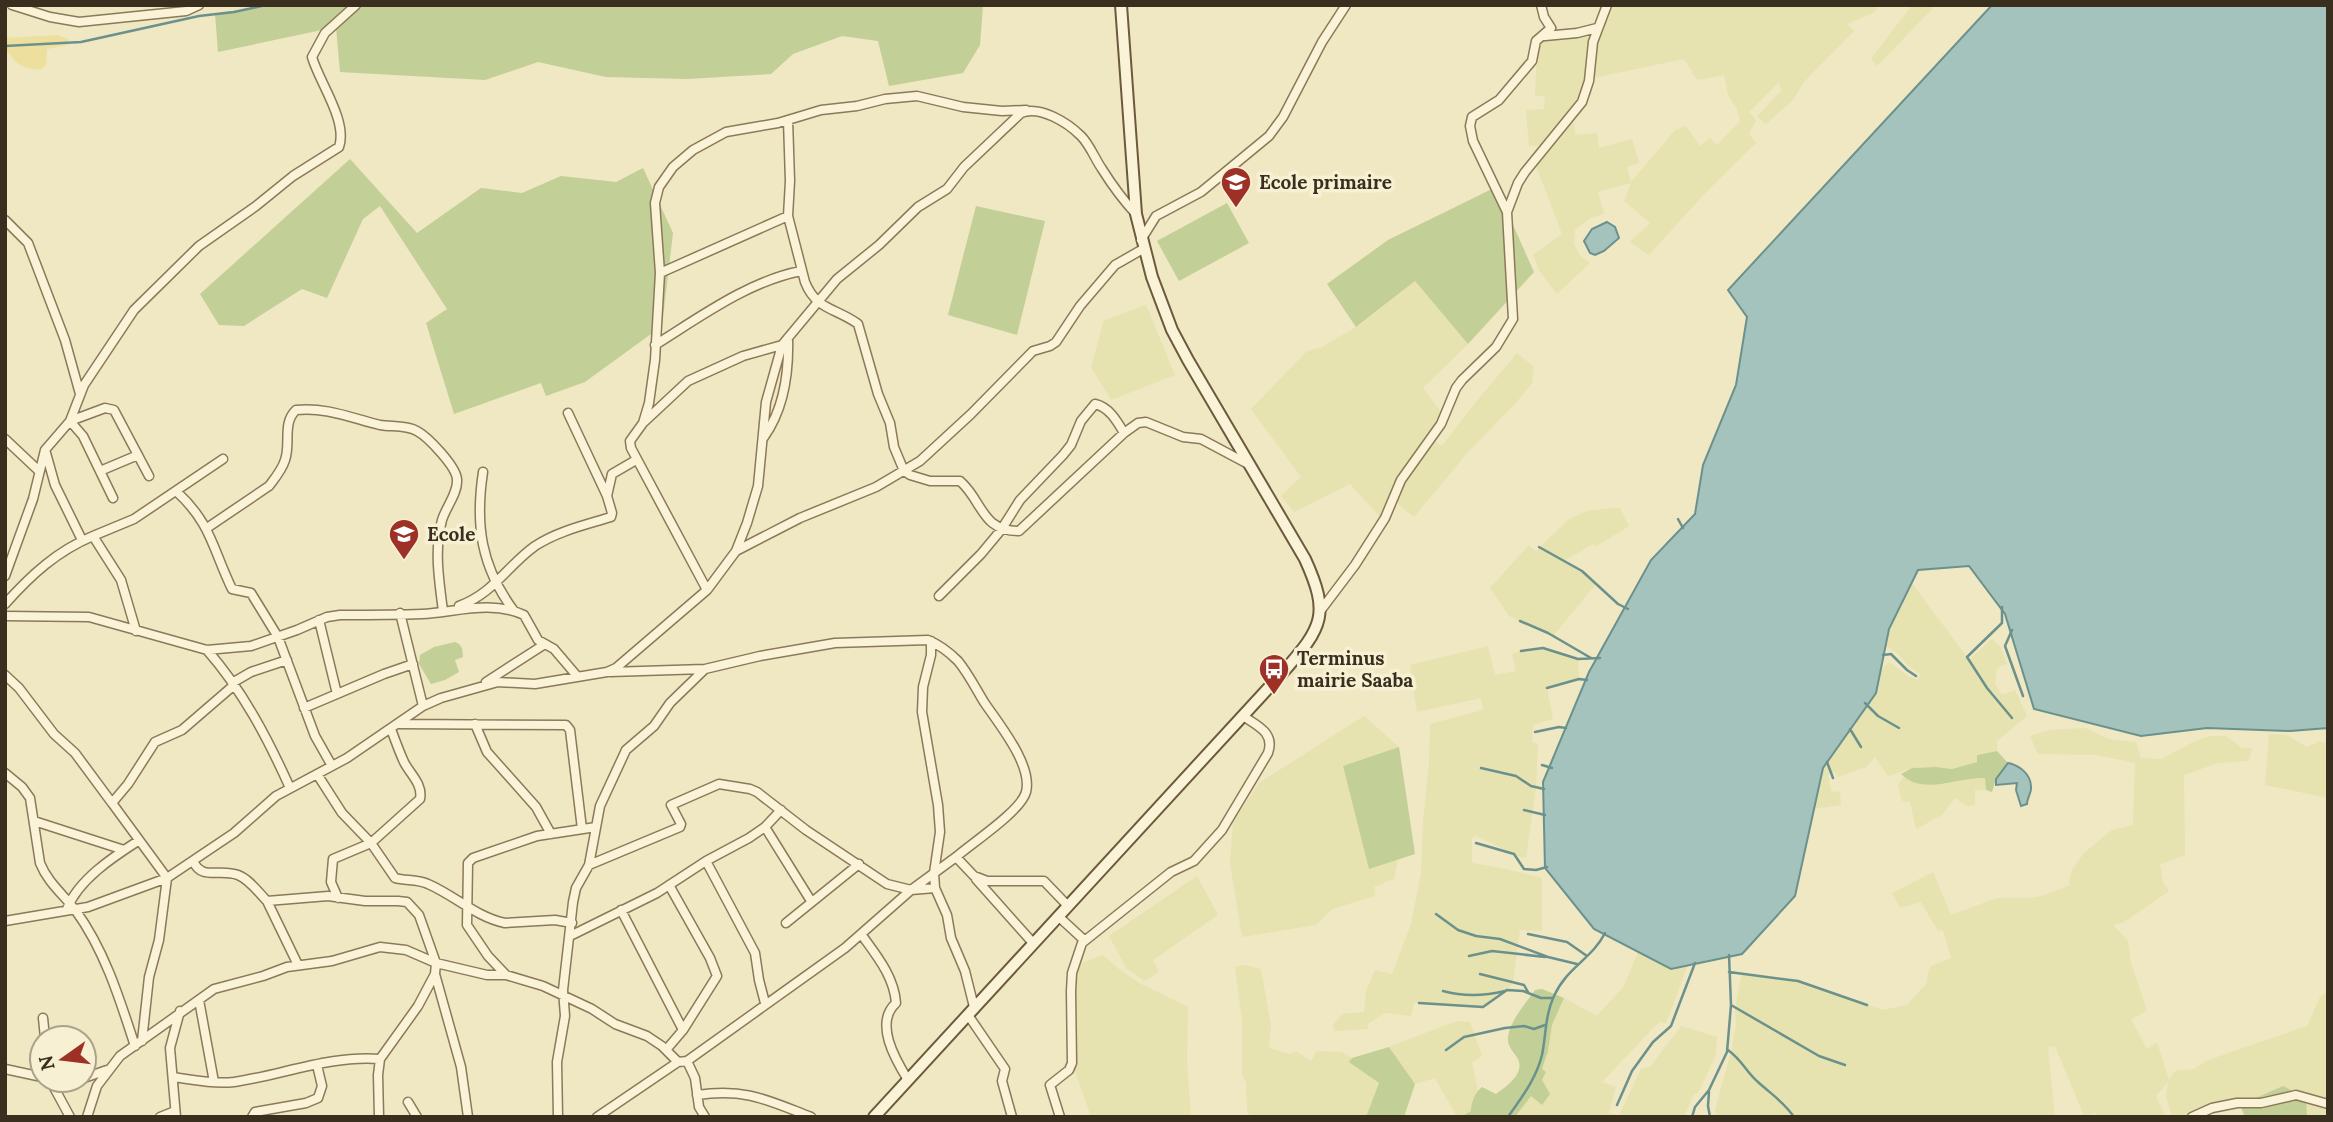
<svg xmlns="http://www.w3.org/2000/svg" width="2333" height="1122" viewBox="0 0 2333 1122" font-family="Lora,serif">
<rect width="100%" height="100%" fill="#f0e7c3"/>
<path fill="#e6e3b0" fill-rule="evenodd" d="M1609,5H1879L1875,12L1847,24L1854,31L1803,83L1794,99L1766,124L1757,116L1782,90L1778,83L1749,112L1756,120L1749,134L1756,143L1708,190L1649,255L1630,242L1650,223L1624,201L1631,183L1598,192L1604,214L1590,218L1575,230L1574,244L1580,256L1590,263L1557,294L1540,272L1533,255L1562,234L1535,163L1549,144L1529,146L1526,110L1544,109L1545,96H1535L1538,32L1586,36L1590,37L1593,42ZM1684,59L1697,80L1724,75L1728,95L1737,109L1740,121L1717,145L1710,138L1700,146L1686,126L1675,130L1631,182L1627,167L1639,163L1632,139L1599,148L1597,133L1575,135L1574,121L1587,106L1593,78Z
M1912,5H1936L1877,66L1871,59Z
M1415,281L1468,344L1423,388L1445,417L1432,439L1442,446L1471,408L1517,353L1534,367L1532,383L1515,404L1469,451L1414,517L1396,502L1380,517L1350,484L1294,512L1281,496L1301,477L1251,409L1307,351L1322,347L1361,324Z
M1146,305L1175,375L1111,400L1091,367L1104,320Z
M1612,508H1620L1629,526L1595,547L1593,544L1564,561L1582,571L1596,584L1553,636L1509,616L1490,588L1529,545L1536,551L1569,519L1587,511Z
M1911,582L1969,660L1992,639L2000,646L2007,664L1997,668L1995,684L2002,695L2015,690L2027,716L1997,741V751L1977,754V762L1952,769L1936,767L1912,768L1888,776L1875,757L1866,767L1838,777L1834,772L1828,775L1831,791L1840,792L1841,805L1814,809L1823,768L1876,693L1881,670L1889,662L1908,676L1918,680L1920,674L1908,666L1897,653L1886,646L1889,629Z
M1488,646L1495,675L1516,671L1512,654L1521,651L1543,648L1578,659L1579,679L1547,688L1553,719L1533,725L1532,742L1538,744L1536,787L1526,858L1520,857L1476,836L1472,838V863L1506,869L1542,878V931L1520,930L1513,982L1507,990L1483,1007L1414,1003L1411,1016L1385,1013L1368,1024V1029L1335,1031L1333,1025L1342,1014L1364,1012L1366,991L1375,970L1392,974L1411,924L1421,874L1423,822L1429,764L1430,724L1483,710L1481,698L1417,712L1410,665Z
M1364,716L1399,747L1343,767L1370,868L1398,859L1394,879L1374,887L1375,896L1332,909L1316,925L1242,937L1230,863L1233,822L1259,783Z
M2085,728L2109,739L2136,742L2141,758L2162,759L2195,741L2210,736H2226L2242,748H2252L2249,761L2218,763L2184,775L2185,855L2160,864L2163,882L2169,891L2124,922L2113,925L2128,941L2131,963L2147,1011L2131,1019L2147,1049L2157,1042L2169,1080L2175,1071L2194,1069L2208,1060L2307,1026L2320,997L2328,991V1117H2307L2305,1112L2240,1105L2214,1109L2197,1117H2172L2166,1097L2168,1082L2156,1096L2166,1117H2097L2095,1113L2084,1116L2055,1046L2048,1047L2055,1117H1717L1715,1110L1731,1052L1736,1025L1735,1008L1742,973L1798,981L1883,1010L1907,1005L1927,983L1928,972L1931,966L1951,958L1943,930L1938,931L1921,902L1900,908L1892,893L1933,872L1951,915L1997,898H2031L2042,896L2070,885L2069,880L2073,868L2084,853L2112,830L2133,825L2135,763L2097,755L2038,754L2030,736L2049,730Z
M2269,734L2287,735L2307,747L2319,741L2328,743V798L2265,785Z
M1903,777L1927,785L1952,783L1971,777L1985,778L1986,790H1975V805L1968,806L1955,798L1942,815L1916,829L1910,802L1902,801L1898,785Z
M1197,876L1218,915L1153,960L1159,972L1145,981L1127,969L1109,936Z
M1638,952L1671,969L1688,965L1666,1023L1659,1022L1602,1082L1616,1087L1609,1113L1619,1115L1641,1069L1650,1067L1681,1026L1717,1037L1716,1055L1698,1093L1694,1094L1684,1117H1515L1542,1080V1069L1548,1051L1552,1025L1564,998L1597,1016L1624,986Z
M1103,955L1120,970L1139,983L1188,1007L1187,1065L1191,1117H1091L1075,1071V988L1079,964Z
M1245,965L1261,969L1271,1026L1269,1048L1289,1054L1296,1051L1311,1061L1317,1051L1342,1052L1352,1058L1350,1062L1379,1083L1366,1117H1251L1247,1111L1246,1083L1242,1074V1021L1235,967Z
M1456,1021L1470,1022L1482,1056L1472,1062L1478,1090L1471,1106V1111L1461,1117H1457L1435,1078L1415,1084L1389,1047Z"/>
<path fill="#c2cf96" d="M266,5H983L980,45L963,73L889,86L878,41L842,36L793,54L771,74L687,79L606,77L538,62L485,80L340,72L336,27L218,52L215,14Z
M350,159L417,233L481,188L522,193L561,176L616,182L643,168L673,233L662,326L585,382L546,396L541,383L454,414L426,323L447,309L380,206L363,219L327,298L302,289L244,326L219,325L200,294Z
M1496,187L1534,272L1468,344L1415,281L1356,327L1327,284L1388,240Z
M1227,203L1249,243L1179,281L1157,241Z
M976,206L1045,221L1017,335L948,315Z
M455,642L459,644L462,648L463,657L455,660L459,672L445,680L431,684L419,664L420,655L434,647Z
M1399,747L1415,854L1369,869L1343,766Z
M1997,751L2008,763L1996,779L1992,792L1986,790L1985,778C1958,777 1923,796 1901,774L1912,768L1936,767L1952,769L1977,762V755Z
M1542,989L1564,998L1552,1025L1548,1051L1542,1069L1546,1072L1542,1080L1550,1094L1542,1105L1531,1096L1515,1117H1461L1471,1111C1471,1103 1475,1092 1482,1087L1496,1094C1506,1087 1525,1074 1518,1059C1514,1052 1508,1048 1508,1039C1508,1023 1526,1003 1535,990Z
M1389,1047L1415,1084L1404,1117H1366L1379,1083L1349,1062L1352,1058Z
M2283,1086L2306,1098L2307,1117H2245L2240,1105Z"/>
<path fill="#ede09f" d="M58,35L68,39V45L47,49L46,65L42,69C29,71 15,65 9,53H5V38Z"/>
<path fill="#a5c3bd" stroke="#6b918c" stroke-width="2" d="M1992,5H2328V728L2290,731L2207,728L2141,736L2034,709L2005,614L1969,566L1918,570L1889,629L1876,693L1823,768L1795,896L1742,954L1671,969L1594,929L1545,868L1543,782L1589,672L1651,560L1695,514L1703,465L1736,385L1747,317L1728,290Z
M1607,222L1615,227L1619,238L1604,251L1595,255L1590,253L1584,241L1592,229Z
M2008,763C2019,765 2031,774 2031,787C2032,792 2027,798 2027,804L2021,806L2016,790L2017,783L1996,785V779Z"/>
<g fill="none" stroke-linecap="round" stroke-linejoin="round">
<path stroke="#6b918c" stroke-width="2.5" d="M5,46L81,42L199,16L234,12L266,5
M1678,519L1683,528
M1539,547L1582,571L1618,604L1628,609
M2002,607V623L1967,657L1987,688L2012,718
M1520,621L1548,633L1591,658
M2012,630L2005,646L2023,696
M1521,651L1543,648L1578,659L1600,658
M1883,655L1891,654L1907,670L1916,676
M1547,688L1579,679L1587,680
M1865,703L1878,716L1899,728
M1850,729L1861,747
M1535,732L1559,727L1566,728
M1827,762L1833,778
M1542,765L1552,768
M1481,768L1516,776L1531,786L1544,789
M1524,810L1545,815
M1476,843L1514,854L1524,869L1536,870L1547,867
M1436,914L1458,930L1476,936L1500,939L1548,957L1577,964
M1528,934L1567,942L1587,956
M1469,956L1492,951L1545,957
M1729,972L1798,981L1867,1005
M1480,974L1524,985L1528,992
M1443,991C1465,997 1484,996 1505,991
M1419,1003L1483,1007L1507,990L1523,991L1541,998H1552
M1731,1005L1819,1056L1845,1065
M1446,1050L1464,1037L1505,1028L1524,1026L1534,1029L1545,1025
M1728,1050C1743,1061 1746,1072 1758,1082C1771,1094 1784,1102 1794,1117
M1709,1092L1708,1106L1710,1117
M1617,1105L1632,1071L1653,1042L1671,1026L1695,963
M1508,1117C1522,1097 1536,1079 1542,1055C1546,1036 1545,1015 1554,996C1567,967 1592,959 1605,933
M1692,1117L1695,1107L1709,1090L1727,1052L1731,1005L1729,955"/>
<g stroke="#8b7959" stroke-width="11">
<path id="street" d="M12,5L50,17L79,22L186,11L199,5
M1545,36L1577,33L1597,28
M788,120L790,181L788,216L805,282C816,310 836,308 858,324L878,394L890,423L894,447L904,471L910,475L930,481H960C983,501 981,531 1019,531L1124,433
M1507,212L1518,183L1525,172L1582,102L1589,81L1593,42L1607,5
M5,220L28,243L65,340L80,394
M1141,240L1156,216L1201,192L1269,136L1283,117L1322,42L1346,5
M660,273L788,216
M655,345C700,317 749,281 801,271
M568,413L607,496
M644,422L688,381L743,356L782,345
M764,437C784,409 789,372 788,338
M5,439L39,471
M46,453L55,485L82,540
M100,471L138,455
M483,472C475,525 481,567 514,611
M177,492C211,523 213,550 232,589L251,593L278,637L315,736L332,766
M113,498L83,436L70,421L105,408L114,410L149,476
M207,528L269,486C275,478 282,470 285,460C291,444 282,423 296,410C327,407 351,418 380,425C392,427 406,425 417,431C428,437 457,467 457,480C458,493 446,507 442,520C434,550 439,580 443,611
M736,551L800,518L876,487L920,461L971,414L1033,351L1050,346L1056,342L1080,306L1115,265L1143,249
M5,576L33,499L45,450L70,421L84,385L134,310L199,246L256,206L293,176L339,147C348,121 319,82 312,57L325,33L356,5
M707,590L631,448L630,441L643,423L649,403L655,360L660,273L655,203L659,187L673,167L693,150L726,132L778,123L821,110L857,106L885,99L917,96L963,107L1002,111L1026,110
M939,596L981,554L1001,530L1020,500L1063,455L1071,445L1081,421L1095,404C1109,407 1117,421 1124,433L1138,423L1146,422L1183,437L1201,439L1248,464
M5,604C31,575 57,551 93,536
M459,606C494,593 507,566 535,546C558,531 585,525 611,517L612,513L607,496L612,474L636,460
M1321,610L1355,565L1385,518L1401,480L1441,424L1456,388L1462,380L1496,347L1513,319L1507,212L1473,141L1470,126L1472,117L1499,100L1532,61L1536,41L1551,28L1544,17L1541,5
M400,613L423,706
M5,616L89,617L207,650L251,646L297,630L327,617L340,615C367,615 395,615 422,614C456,612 492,600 524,615L538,640L554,649L577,676
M319,620L337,694
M136,631L121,580L93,536L134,519L223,459
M931,641V655L923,687L922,712L938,805L940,832L934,873L935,888L947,915L951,938L965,971L974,1007
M207,650C243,691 268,739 290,788
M610,672L705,669
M5,675L19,688L54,734L75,753L112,803
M486,682L545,644
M232,683L251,672L287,660
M304,708L384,674L413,664
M399,724L566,725L570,730L582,829
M475,724L487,752L536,807L551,834
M5,773L22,787L30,798L40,863C48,883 63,894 76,911C105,951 120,1000 135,1046
M317,774L342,813L371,843L395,878C405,881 418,879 428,884C454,895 476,917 505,923L555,920L572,923
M34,821L124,850
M765,827L811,901
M193,861C202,881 219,868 238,875C249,879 259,893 267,901L328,896L365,901H398L407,902L419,915L436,963L435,974L418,1006L380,1059L378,1075L379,1117
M706,861L755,953L759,980L765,1003
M589,865L680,827L681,824L671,805L719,784L750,789L757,792L806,830L887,884L911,890L935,888
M976,879L1033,943
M669,885L710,958L717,976L683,1030
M338,898L331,882L333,859L371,843L420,799C423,784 410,774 404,762C399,751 395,740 391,729
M267,901L298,965
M67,909C78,880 113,857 138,841
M621,910L683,1030L666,1050
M1058,916L1084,940
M5,921L88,907L167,878L234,833L276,796L347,758L423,706L441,698L498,682L535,684L607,672L616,668L707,590L736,551L747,523L758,486L766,402L782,345L837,279L879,245L918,207L947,189L964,167L1021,113C1040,105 1068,123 1081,136C1090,145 1095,159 1102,169C1112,185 1123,200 1136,214
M786,923L859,864
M861,934C876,955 894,976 896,1003C874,1023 895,1059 908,1080
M570,936L657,893L706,861L749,838L765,827L781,810
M435,974L461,1067L468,1117
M506,975L488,956L467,925L468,863L473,858L537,836L596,827
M199,1000L214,1082
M968,1015L1005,1069L1002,1081L1012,1117
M43,1018L45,1038
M142,1041L149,977L159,940L167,878L112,803L128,784L155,742L182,730L233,686
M687,1061L695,1078L699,1107L705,1117
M5,1069L42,1077
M173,1077C193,1080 214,1084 234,1082C282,1075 330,1055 380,1059
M84,1078L107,1070
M50,1080L70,1117
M697,1095C746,1088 767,1100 811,1117
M408,1102L417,1117
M87,1117L97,1086L120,1056L214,989L263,976L287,967L332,961L380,947L406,950L436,963L487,975H506L543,986L592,1009L615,1024L647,1036L662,1046L678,1062
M160,1117L175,1111
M176,1117L170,1048L180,1011
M252,1117L255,1112L306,1103L318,1098L322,1086L317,1065
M558,1117L557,1062L565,1016L563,990L573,902L576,888L589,865L600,806L626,750L654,726L670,703L705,669L760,656L835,643L928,640C940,645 949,652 958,661C968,673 976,689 984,702C998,723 1033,765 1026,792C1021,811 972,843 956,857
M597,1117L678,1062L687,1061L845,948L911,890L956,857L974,876L987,881H1044L1068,906
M1060,1117L1050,1085L1069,1070L1072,1063L1071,991L1072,973L1082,943L1171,872L1194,861L1222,830L1268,753C1275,733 1258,726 1243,716
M2192,1117L2212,1108L2237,1103H2261L2296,1095L2328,1104"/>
</g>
<g stroke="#6d5a3c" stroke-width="14">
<path id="secondary" d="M874,1117L1284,671C1323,627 1330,614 1305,559L1188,360L1172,330L1152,277L1136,214L1121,5"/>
</g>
<use href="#street" stroke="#faf3d7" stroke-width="8"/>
<use href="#secondary" stroke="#faf3d7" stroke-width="10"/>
</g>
<defs>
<g id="school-pin" transform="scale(1.575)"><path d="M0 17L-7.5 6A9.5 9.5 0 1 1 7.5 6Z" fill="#9d3126" stroke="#f7f0d3"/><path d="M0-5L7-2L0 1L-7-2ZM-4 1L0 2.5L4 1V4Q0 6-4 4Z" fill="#fff"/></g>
<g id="bus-pin" transform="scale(1.575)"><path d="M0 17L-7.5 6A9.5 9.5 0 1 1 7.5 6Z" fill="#9d3126" stroke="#f7f0d3"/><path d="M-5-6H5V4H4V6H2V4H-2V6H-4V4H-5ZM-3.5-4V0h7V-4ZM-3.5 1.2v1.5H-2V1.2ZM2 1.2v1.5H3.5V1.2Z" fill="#fff"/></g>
</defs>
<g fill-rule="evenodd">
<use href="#school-pin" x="1236" y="182"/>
<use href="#school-pin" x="404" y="534"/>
<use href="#bus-pin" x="1274" y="669"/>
</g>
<g text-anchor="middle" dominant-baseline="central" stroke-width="7" stroke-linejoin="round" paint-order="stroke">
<g font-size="19" font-weight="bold" fill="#3a2e1e" stroke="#f7f0d3" text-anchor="start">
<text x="1259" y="182">Ecole primaire</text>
<text x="427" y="534">Ecole</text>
<text x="1297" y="658">Terminus<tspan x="1297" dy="22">mairie Saaba</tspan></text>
</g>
</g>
<rect width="2333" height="1122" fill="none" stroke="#3a2e1e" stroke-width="14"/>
<g transform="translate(63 1059) rotate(256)"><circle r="33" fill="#f7f0d3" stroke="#aba28b" stroke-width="2"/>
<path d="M0-5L12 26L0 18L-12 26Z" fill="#9d3126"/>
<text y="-10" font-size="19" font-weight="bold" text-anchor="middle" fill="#3a2e1e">N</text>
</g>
</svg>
